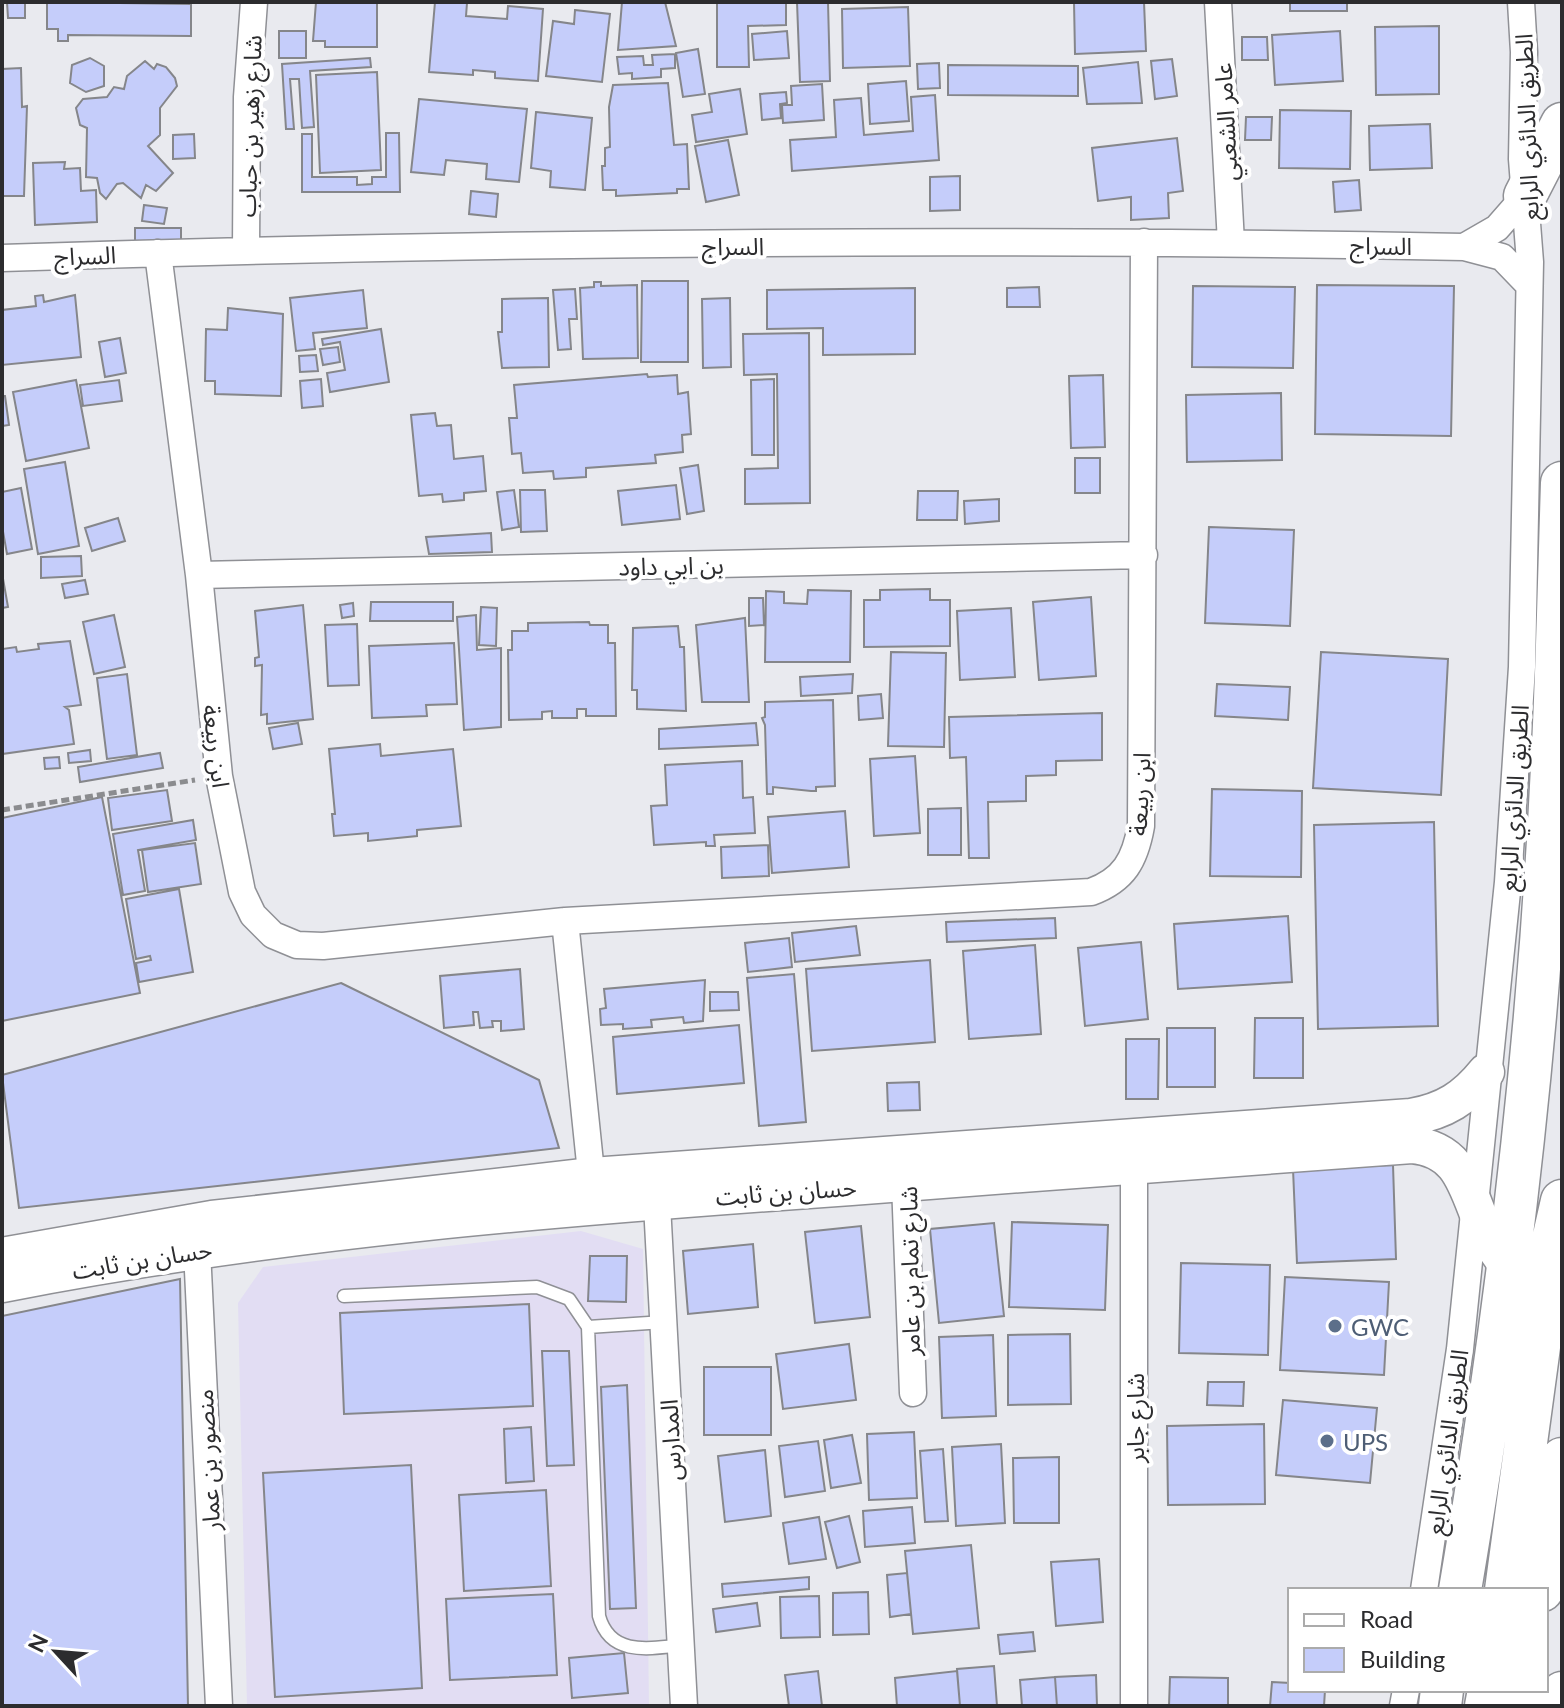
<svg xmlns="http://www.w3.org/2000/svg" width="1564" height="1708" viewBox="0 0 1564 1708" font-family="Lato,'Noto Sans Arabic',sans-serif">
<rect width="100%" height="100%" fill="#e9eaef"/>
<path fill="#e2ddf3" d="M581,1231L643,1249L649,1706H247L238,1303L263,1267Z"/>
<path fill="#c5cdfa" stroke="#85868a" stroke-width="2" d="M7,2H25V18H8Z
M47,2L191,4V36L68,35V41H58V29H47Z
M316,2H377V47H325V41H313Z
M435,2L467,3L466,16L507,19L508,6L543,9L538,81L495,78V72L473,70V75L429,72Z
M622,2H665L676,46L618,50Z
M786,2V25L748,26L749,67H717V3Z
M797,2H828L830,81L800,82Z
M1074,2H1144L1146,51L1075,54Z
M1290,2H1347V11H1290Z
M908,7L910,66L843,68L842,9Z
M575,10L610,14L602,82L546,76L553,21L574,24Z
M1439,26V94L1376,95L1375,27Z
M279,31H306V58H279Z
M787,31L789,58L754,60L752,34Z
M1340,31L1343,81L1275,85L1272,35Z
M1242,37H1267L1268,60H1242Z
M698,49L705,94L683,97L676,53Z
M675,54V68L661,69V77L632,79V73L619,74L617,57L643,56L644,65H653L652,55Z
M90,58L104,66V86L86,92L70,83L72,65Z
M370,58L371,67L310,71L314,127L302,128L299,79H290L294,129H286L282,64Z
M1172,59L1177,96L1155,99L1151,61Z
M145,61L154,69L157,64L166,67L175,78L177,86L160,108V135L148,146L173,173L156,191L146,185L141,198L123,183L117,184L106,199L100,193L97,178L86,177L87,128L80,125L76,108L83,99L107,97L114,87L124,89L127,76Z
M1138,62L1142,103L1087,104L1083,68Z
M939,63L940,88L918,89L917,64Z
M948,65L1078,66V96L948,95Z
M21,68L22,107L27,106L24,196H2V69Z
M377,72L381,170L320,173L316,75Z
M906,81L909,121L870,124L868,84Z
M668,83L674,145L687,144L689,189H677V193L616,196V190H603L602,166H605V148L610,147L609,107L613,85Z
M822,84L824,120L783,123L782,105H792L791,86Z
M740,89L747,134L696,142L692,115L712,112L709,94Z
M786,92L787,103L780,104L781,118L762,120L760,94Z
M935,95L939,160L792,171L790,140L836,137L834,100L861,98L864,135L913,131L911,97Z
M419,99L527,109L519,182L486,179L487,164L446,160L444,175L411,172Z
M1280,110L1351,111L1350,169L1279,168Z
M536,112L592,118L585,190L550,187L551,171L531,168Z
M1246,117H1272L1271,140H1245Z
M1430,124L1432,168L1370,170L1369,126Z
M386,133H399L400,192H302V134H312V177H357V185L372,184V177H386Z
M194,134L195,158L173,159V135Z
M1177,138L1183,191L1168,193L1169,218L1131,220V197L1098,201L1092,148Z
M728,140L739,195L706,202L695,146Z
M65,162L64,169L80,168L81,191L96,190L97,222L35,225L33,163Z
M960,176V210L930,211V177Z
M1359,180L1361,210L1335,212L1333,182Z
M471,191L498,194L496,217L469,214Z
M144,205L167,208L164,224L142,221Z
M135,228H181V246H135Z
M642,281H688V362H641Z
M594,282H601V286L637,285L638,358L583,359L580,288L594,287Z
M1317,285L1454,286L1451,436L1315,434Z
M1193,286L1295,287L1293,368L1192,367Z
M1039,287L1040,307H1007V288Z
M915,288V354L823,355V328L767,329V290Z
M575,289L577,319H569L571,349L558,350L553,290Z
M363,290L367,328L313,333L315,349L296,351L290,298Z
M43,295L44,302L75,295L81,357L2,365V310L36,306L35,296Z
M548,298L549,367L502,368L498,332H502V299Z
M730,298L731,367L703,368L702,299Z
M228,308L283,314L281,396L215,394V381H205L206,329L227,330Z
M381,329L389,382L330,392L327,373L345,370L340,342L323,345L322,339Z
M809,333L810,503L745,504V469L778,468L777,374L744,375L743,334Z
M120,338L126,373L105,377L99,342Z
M338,347L340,362L323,365L320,349Z
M316,355L318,371L300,372L299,356Z
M647,374L648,377L677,375L678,394L688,392L691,434L682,435L683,452L655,455L656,463L586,468V477L554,479L553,471L523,473L521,453L512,454L509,418H517L514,385Z
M1103,375L1105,447L1071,448L1069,376Z
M321,379L323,406L302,408L300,381Z
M774,379V455H752L751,380Z
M76,380L89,448L26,461L13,392Z
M119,380L122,401L83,406L80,385Z
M1281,393L1282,460L1187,462L1186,395Z
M2,396H5L9,425L2,426Z
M435,413L437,426L451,425L454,459L483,456L486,491L464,493V500L443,502L442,494L419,496L411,415Z
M1075,458H1100V493H1075Z
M65,462L79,546L38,554L24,469Z
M698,465L704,511L687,514L680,468Z
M676,485L680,519L622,525L618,491Z
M21,488L32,549L7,554L2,526V492Z
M514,490L519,527L502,530L497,492Z
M520,490H545L547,531L521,532Z
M918,491H958L957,520H917Z
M999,499V521L965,524L964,501Z
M118,518L125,541L92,551L85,528Z
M1209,527L1294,530L1290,626L1205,623Z
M491,533L492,552L429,554L426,537Z
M81,556L82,576L41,578V557Z
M2,573L8,607L2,608Z
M85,580L88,594L65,598L62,584Z
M930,589V600H950V646L864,647V600H880V590Z
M808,590L851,591L850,662H765L766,591L784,592V603L807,604Z
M1091,597L1096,676L1039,680L1033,602Z
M749,598H763L764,625L749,626Z
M371,602H453V621H370Z
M353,603L354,616L342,618L340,605Z
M303,605L313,719L267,724V714L261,715L262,665L255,666V658L259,657L255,611Z
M481,607L497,608L496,646L479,645Z
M1011,608L1015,677L960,680L957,611Z
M114,615L125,667L94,674L83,622Z
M476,615L477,650L501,648V727L464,730L457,617Z
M745,618L749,702H702L696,625Z
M589,622L590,625H608V643H615L616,716H586V709H577V718H552V711L542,712V719L509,720L508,650H512V631H528V623Z
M357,624L359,685L328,686L325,625Z
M678,626L680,647H684L686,711L637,709V690H632L633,628Z
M70,641L81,705L65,707L69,710L74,744L2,754V649L16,647L17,652L39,649L38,644Z
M454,643L457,704L426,705L427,716L372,718L369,646Z
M891,652L946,653L944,747L888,746Z
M1321,652L1448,659L1441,795L1313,788Z
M127,674L137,755L107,759L97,678Z
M853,674L852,693L801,696L800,677Z
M1217,684L1290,687L1288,720L1215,716Z
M881,694L883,718L859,720L858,696Z
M833,700L835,786L816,787V791H811L773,787V794H767L765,725L762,718L765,717V702Z
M1102,713V760L1056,761V775L1026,776V801L988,802L989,858H969L966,757L950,758L949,717Z
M298,723L302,744L273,749L269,728Z
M756,723L758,745L659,749V729Z
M380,744L381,756L453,749L461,826L417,830V836L368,841V833L334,836L332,814H335L329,749Z
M90,750L91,761L69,763L68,753Z
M160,753L163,768L80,782L78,767Z
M915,756L920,833L874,836L870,759Z
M59,757L60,768L45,769L44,758Z
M742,761L743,798L753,797L755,833L714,835L715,846H706V842L654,845L651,806L667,805L665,765Z
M1212,789L1302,791L1301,877L1210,876Z
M167,790L172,821L112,830L108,798Z
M102,797L140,993L2,1021V818Z
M961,808V855H928V809Z
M845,811L849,867L772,873L768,817Z
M193,820L196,840L138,850L145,891L123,895L113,834Z
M1434,822L1438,1026L1318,1029L1314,825Z
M195,843L201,884L148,892L142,850Z
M768,845L769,876L722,878L721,847Z
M179,889L193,972L139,982L136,963L151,960L150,956L136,959L126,899Z
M1288,916L1292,982L1178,989L1174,924Z
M1055,918L1056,938L947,942L946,922Z
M856,926L860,955L795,962L792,933Z
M789,938L792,967L748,972L745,943Z
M1141,942L1148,1019L1085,1026L1078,948Z
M1035,945L1041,1034L969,1039L963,951Z
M930,960L935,1042L812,1051L806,969Z
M520,969L524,1029L501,1031V1021H492L493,1027L480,1028L478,1012H473L474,1025L444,1028L440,976Z
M794,974L806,1122L759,1126L747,978Z
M705,980L703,1021L684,1023L683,1017L651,1020L652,1027L623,1029V1024L601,1025L600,1009L606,1008L604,989Z
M341,983L539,1080L559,1148L19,1208L2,1075Z
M710,992H738L739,1010L710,1011Z
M1255,1018H1303V1078H1254Z
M739,1025L744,1083L617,1094L613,1037Z
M1167,1028H1215V1087H1167Z
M1126,1039H1159L1158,1099H1126Z
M919,1082L920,1110L888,1111L887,1083Z
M1393,1165L1396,1259L1297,1263L1293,1169Z
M1012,1222L1108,1225L1105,1310L1009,1307Z
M994,1223L1004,1316L939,1323L930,1229Z
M861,1226L870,1317L815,1323L805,1232Z
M753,1244L758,1307L688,1314L683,1251Z
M590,1256H627L626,1302L588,1301Z
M1181,1263L1270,1265L1268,1355L1179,1353Z
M1285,1277L1389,1282L1384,1375L1280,1370Z
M180,1279L188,1706H2V1316Z
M529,1304L533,1406L344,1414L340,1313Z
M1070,1334L1071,1404L1008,1405V1335Z
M993,1335L996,1416L942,1418L939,1337Z
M849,1344L856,1400L783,1409L776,1354Z
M542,1351H569L574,1465L547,1466Z
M704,1367H771V1435H704Z
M1208,1382H1244L1243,1406L1207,1405Z
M627,1385L636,1608L610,1609L601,1387Z
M1283,1400L1377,1408L1370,1483L1276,1475Z
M1264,1424L1265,1504L1168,1505L1167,1426Z
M531,1427L534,1481L506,1483L504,1429Z
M914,1432L917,1498L869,1500L867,1434Z
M852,1435L861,1483L831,1488L824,1440Z
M818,1441L825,1491L785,1497L779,1446Z
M1001,1444L1005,1523L956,1526L952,1447Z
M943,1449L948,1521L925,1522L920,1451Z
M765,1450L771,1516L725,1522L718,1456Z
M1059,1457V1523H1014L1013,1458Z
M411,1465L422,1688L275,1697L263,1473Z
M546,1490L551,1586L464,1591L459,1495Z
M912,1507L915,1543L865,1547L863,1511Z
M849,1516L860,1562L837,1568L825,1522Z
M819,1517L826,1559L789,1564L783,1523Z
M971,1545L979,1628L913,1634L905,1551Z
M1099,1559L1103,1622L1056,1626L1051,1562Z
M907,1573L911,1614L890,1617L887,1575Z
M809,1577V1589L723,1597L722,1584Z
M868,1592L869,1634L833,1635V1593Z
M553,1594L557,1675L450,1680L446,1599Z
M819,1596L820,1637L781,1638L780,1597Z
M757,1603L760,1626L716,1632L713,1609Z
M1033,1632L1035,1651L1000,1654L998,1635Z
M624,1653L628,1693L572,1698L569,1658Z
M994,1666L997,1706H960L957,1669Z
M818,1671L822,1706H789L785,1675Z
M957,1671L960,1706H897L895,1678Z
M1096,1675L1097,1706H1057L1055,1677Z
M1055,1677L1057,1706H1022L1020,1680Z
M1170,1677L1228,1678V1706H1169Z
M1272,1682L1290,1683V1690H1325L1324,1706H1270Z"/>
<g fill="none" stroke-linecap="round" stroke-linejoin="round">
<g stroke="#8f9095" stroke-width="15">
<path id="lane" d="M344,1296L537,1287L569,1299L588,1327
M664,1322L588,1327L599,1616C610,1656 648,1649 681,1645"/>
</g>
<g stroke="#8f9095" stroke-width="29">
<path id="street" d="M1218,2L1231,243
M1464,247L1497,228L1525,196
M246,249L247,97L254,2
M158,253L199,575L219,776L242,892L253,915L273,935L297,945L323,946L565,921L1091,892C1124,880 1135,860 1141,826L1144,242
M2,258C489,242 977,238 1464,247L1502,257L1529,285
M199,575L1144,555
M565,921L593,1192
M910,1166L905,1183L913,1393
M656,1186L684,1706
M200,1235L197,1250L219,1706
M1424,1590L1460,1349L1508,882L1522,667L1530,262L1522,159L1524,52L1521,2
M1134,1706V1165L1138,1150
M1403,1706L1406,1690"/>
</g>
<g stroke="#8f9095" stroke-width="39">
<path id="secondary" d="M2,1256L212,1219L592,1176L1411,1117C1445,1111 1465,1098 1486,1072
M2,1284C283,1229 566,1207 851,1187C1038,1173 1225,1158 1412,1145C1459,1149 1466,1185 1481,1222C1487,1238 1497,1251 1507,1265"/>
</g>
<g stroke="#8f9095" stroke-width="45">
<path id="primary" d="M1525,196L1562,124
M1460,1590C1506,1319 1539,1042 1552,767C1557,672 1559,577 1562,483
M1506,1590L1554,1236L1562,1201
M1542,1590L1562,1459
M1440,1706L1442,1690
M1486,1706L1489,1690
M1523,1706L1526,1690
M1559,1706L1562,1693"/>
</g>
<path stroke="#8b8c8f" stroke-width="5" stroke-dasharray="8 4" stroke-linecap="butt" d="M2,810L195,780"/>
<use href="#lane" stroke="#fff" stroke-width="12"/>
<use href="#street" stroke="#fff" stroke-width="26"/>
<use href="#secondary" stroke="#fff" stroke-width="36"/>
<use href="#primary" stroke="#fff" stroke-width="42"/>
</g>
<g fill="#5c6f8a" stroke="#fff" stroke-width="3">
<circle cx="1335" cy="1326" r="8"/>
<circle cx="1327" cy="1441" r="8"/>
</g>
<g text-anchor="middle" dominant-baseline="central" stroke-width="8" stroke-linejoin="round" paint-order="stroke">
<g font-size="24" fill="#2c2c2e" stroke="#fff">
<text transform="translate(1225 122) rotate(-93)">عامر الشعبي</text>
<text transform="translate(249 126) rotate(-88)">شارع زهير بن حباب</text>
<text transform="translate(1526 127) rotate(-92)">الطريق الدائري الرابع</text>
<text x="733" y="245">السراج</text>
<text transform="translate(1381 245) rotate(1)">السراج</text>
<text transform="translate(85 255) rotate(-2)">السراج</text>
<text transform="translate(671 565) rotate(-1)">بن ابي داود</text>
<text transform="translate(217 746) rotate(83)">ابن ربيعة</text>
<text transform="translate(1139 794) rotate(-87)">ابن ربيعة</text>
<text transform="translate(1513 798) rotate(-86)">الطريق الدائري الرابع</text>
<text transform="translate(786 1191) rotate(-4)">حسان بن ثابت</text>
<text transform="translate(142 1259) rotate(-9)">حسان بن ثابت</text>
<text transform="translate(909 1271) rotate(-91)">شارع تمام بن عامر</text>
<text transform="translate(1134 1418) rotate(-90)">شارع جابر</text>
<text transform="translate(670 1440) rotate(-93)">المدارس</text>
<text transform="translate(1446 1442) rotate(-82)">الطريق الدائري الرابع</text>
<text transform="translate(207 1460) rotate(-93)">منصور بن عمار</text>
</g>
<g font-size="24" fill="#4e5e75" stroke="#fff" text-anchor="start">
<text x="1351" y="1326">GWC</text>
<text x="1343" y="1441">UPS</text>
</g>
</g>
<rect width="1564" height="1708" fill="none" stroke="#2c2c2e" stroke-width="8"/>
<rect x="1288" y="1588" width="260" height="104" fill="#ffffff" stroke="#ababab" stroke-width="2"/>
<rect x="1304" y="1614" width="40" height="12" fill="#ffffff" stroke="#ababab" stroke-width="2"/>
<text x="1360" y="1628" font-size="24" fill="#2c2c2e">Road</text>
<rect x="1304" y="1648" width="40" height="24" fill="#c5cdfa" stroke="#ababab" stroke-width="2"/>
<text x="1360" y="1668" font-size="24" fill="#2c2c2e">Building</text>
<g transform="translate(56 1652) rotate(296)" stroke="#ffffff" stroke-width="6" paint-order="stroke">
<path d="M0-6L14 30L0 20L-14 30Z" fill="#2c2c2e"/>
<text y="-12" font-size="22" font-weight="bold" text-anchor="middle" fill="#2c2c2e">N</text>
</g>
</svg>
